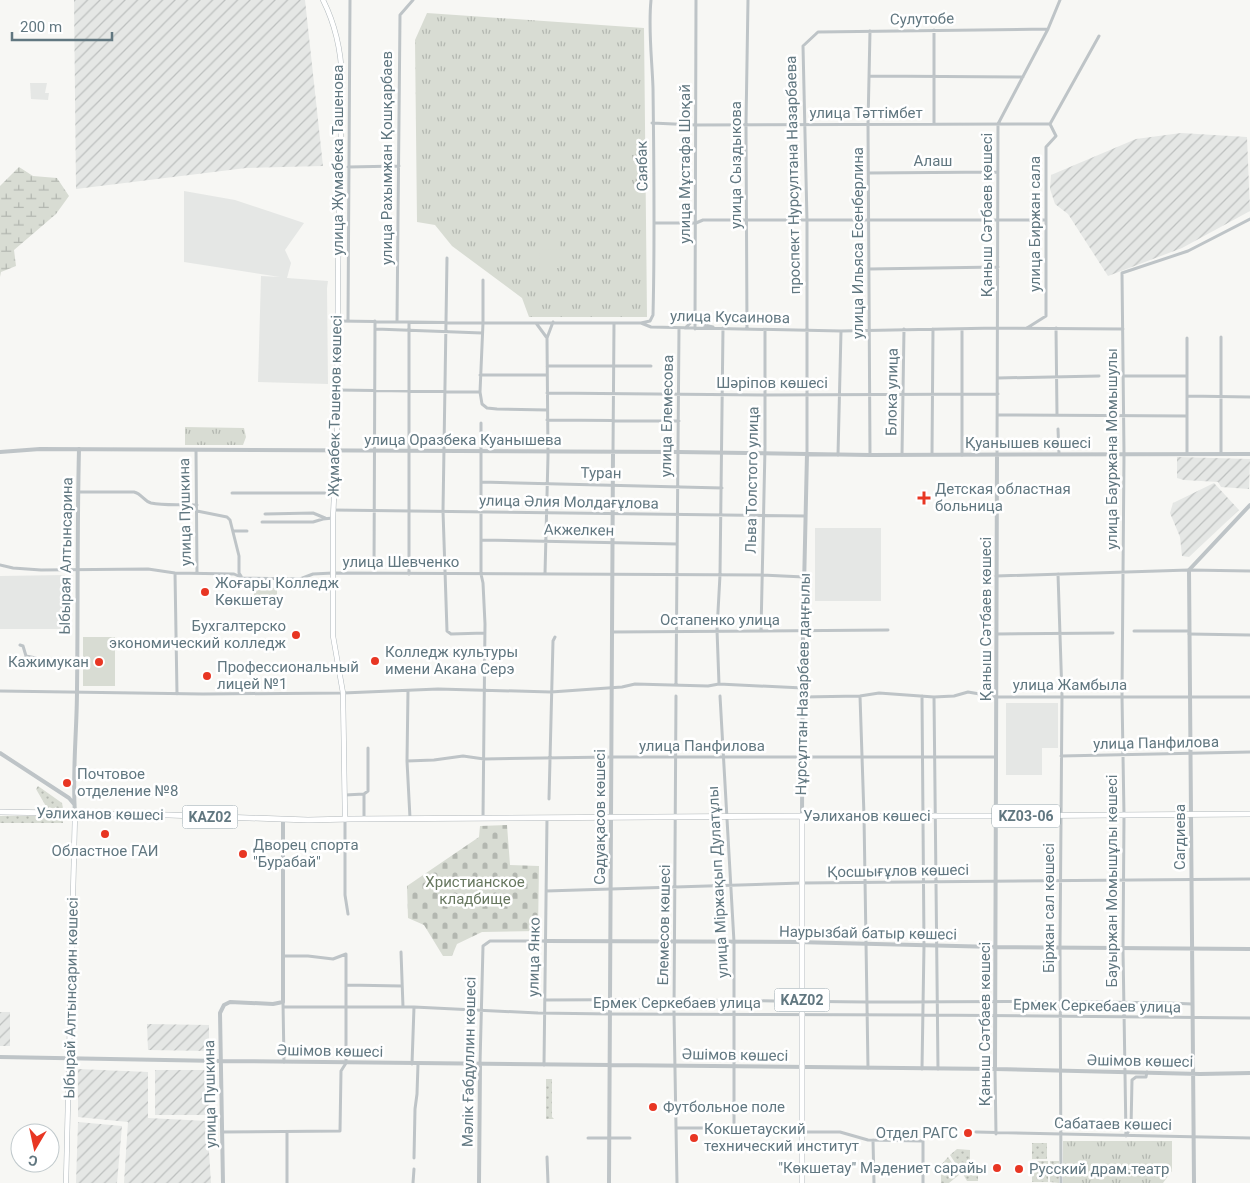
<svg xmlns="http://www.w3.org/2000/svg" width="1250" height="1183" viewBox="0 0 1250 1183" font-family="Roboto,sans-serif">
<defs>
<pattern id="industrial-furrows" width="10" height="10" patternUnits="userSpaceOnUse" patternTransform="scale(1.25)"><rect width="10" height="10" fill="#e5e7e5"/><path d="M-1 1l2-2M0 10L10 0M9 11l2-2" fill="none" stroke="#bdc0bf"/></pattern>
<pattern id="grass-dots" width="8" height="8" patternUnits="userSpaceOnUse" patternTransform="scale(1.25)"><rect width="8" height="8" fill="#d8dcd3"/><path d="M2 2h.1M6 6h.1" fill="none" stroke="#b3b7b0" stroke-width="1.8" stroke-linecap="round"/></pattern>
<pattern id="wetland-marsh" width="20" height="14" patternUnits="userSpaceOnUse" patternTransform="scale(1.25)"><rect width="20" height="14" fill="#d8dcd3"/><path d="M1 5h8M5 5V1M11 12h8M15 12V8" fill="none" stroke="#b3b7b0"/></pattern>
<pattern id="cemetery-stones" width="16" height="16" patternUnits="userSpaceOnUse" patternTransform="scale(1.25)"><rect width="16" height="16" fill="#d8dcd3"/><path d="M2 7V4a2 2 0 0 1 4 0v3zM10 15v-3a2 2 0 0 1 4 0v3z" fill="#b3b7b0"/></pattern>
<pattern id="park-tufts" width="24" height="20" patternUnits="userSpaceOnUse" patternTransform="scale(1.25)"><rect width="24" height="20" fill="#d8dcd3"/><path d="M3 7l-1-3M5 7V3M7 7l1-3M15 17l-1-3M17 17v-4M19 17l1-3" fill="none" stroke="#b3b7b0"/></pattern>
</defs>
<rect width="100%" height="100%" fill="#f7f7f4"/>
<path fill="#e5e7e5" d="M30,83H47L45,93H49L48,100L31,99Z
M184,191L235,200L304,223L285,250L291,263L287,278L328,281L327,288L328,384L258,382L261,276L280,277L184,262Z
M815,528H881V601H815Z
M65,575L66,629H0V576Z
M1006,703H1058V748H1042V775H1006Z"/>
<path fill="url(#industrial-furrows)" d="M74,0H305L323,166L246,168L76,189Z
M1181,133L1247,137L1250,211L1182,248L1108,276L1068,214L1055,204L1050,189L1051,175L1136,139Z
M1177,457L1250,459L1249,489L1221,487L1218,482L1184,480L1177,478Z
M1214,483L1239,510L1189,557L1182,556L1180,537L1170,513L1173,503Z
M0,1012H10V1046H0Z
M147,1024L209,1025V1051L148,1050Z
M78,1069L148,1072V1118L207,1121L211,1183H124L128,1122L78,1117Z
M155,1070H211L209,1115H155Z
M78,1122L122,1126L117,1183H76Z"/>
<path fill="url(#grass-dots)" d="M38,786L62,803L63,808H47L36,789Z
M0,816H58L62,818L63,823H0Z
M546,1079H552V1117L554,1119H546Z
M1032,1143H1047V1159H1032Z
M957,1149L970,1150V1165L962,1173L950,1155Z
M948,1157L960,1174L949,1183H941V1165Z
M1032,1161H1048V1182H1032Z
M1050,1161H1059V1183L1050,1182Z
M978,1165V1181H967L963,1174L973,1166Z"/>
<path fill="url(#wetland-marsh)" d="M19,167L33,176L57,178L69,196L56,214L14,250L16,266L1,272L0,277V186Z"/>
<path fill="url(#cemetery-stones)" d="M507,825L510,865L539,866L538,931L482,932L457,944L452,956H443L424,925L408,918L407,886L479,837L480,826Z"/>
<path fill="url(#park-tufts)" d="M427,13L644,28L647,317H529L522,298L452,246L435,225L417,222L415,40Z
M185,427L244,428L246,437L243,445H185Z
M1063,1141H1172V1171L1163,1183H1063Z"/>
<path fill="#d8dcd3" d="M539,239H560V250L539,249Z
M539,253H560L559,268H540Z
M254,587L277,588V601L254,600Z
M83,637H115V686H83Z"/>
<g fill="none" stroke-linecap="round" stroke-linejoin="round">
<g stroke="#b0b8bc" stroke-width="5.5">
<path id="secondary" d="M323,0C335,24 341,51 342,78L338,272L337,431L333,518V636L343,693L345,819
M66,1183L75,813"/>
</g>
<g stroke="#b1b8bb" stroke-width="6">
<path id="primary" d="M802,816H996L1250,814"/>
</g>
<g stroke="#b1b7ba" stroke-width="6">
<path id="trunk" d="M0,812L169,815L308,820L350,819L802,816V1183"/>
</g>
<path stroke="#bec4c7" stroke-width="3" d="M870,31L868,124L870,455
M869,76L1023,77
M652,123L696,125L1050,124
M934,124V30
M348,167L399,166
M869,173L997,172
M654,223H696L703,220H1046
M447,258L443,511L447,631L451,634L485,633
M869,269L998,267
M483,280V323L480,392L482,404L487,408L497,409L547,410
M338,321L483,323H641L651,327L841,331L997,328L1123,329
M348,321L350,0
M397,322L400,15L413,0
M536,323L547,338
M641,323L650,321L653,315C655,239 654,164 653,88C652,58 648,30 651,0
M685,328L695,319L704,325L713,327
M1027,328L1046,316V147L1056,136L1050,124L1099,36
M1056,328L1057,415
M376,329L482,333
M695,329L696,0
M747,329L746,124L748,0
M1221,337V453
M1187,338V453
M547,366H651
M480,375H547
M1123,376H1187
M998,378L1099,376
M338,390L480,392
M547,393L765,395L998,394
M1187,396L1250,397
M998,415L1187,416
M547,420L679,421
M481,423V574L483,583L485,624L483,818
M1058,429L1059,454
M196,450L197,573
M613,452L614,323
M807,454V221L803,46L818,32L1048,29
M932,454L933,329
M838,455L841,331
M902,455L904,329
M962,455V329
M997,455L998,124L1048,29L1060,0
M481,482L722,488
M78,492H134C142,494 144,501 151,503C165,506 182,504 197,505
M232,493H333
M333,510L805,516
M197,511L227,517L230,520L239,556V573L241,576
M265,514L313,513L325,518
M262,522H313L323,519L333,518
M234,531H247
M481,540L677,544
M0,565L13,568L41,570L148,569L175,573L234,574L243,578L300,579L313,574L333,573L762,575L804,577
M175,573L177,694
M374,573L375,321
M409,574V322
M545,574L548,456L547,338L553,322
M1058,574L1062,696L1060,948L1061,1183
M996,576L1189,570L1250,571
M761,631L765,448V330
M1134,631H1189
M612,632L888,630
M997,634L1113,633
M1189,634L1250,635
M20,645L23,646L26,656L36,658L40,662L63,663
M719,684L717,630L720,575L723,328
M676,685L679,328
M0,691L203,694L343,693L438,689L551,692L622,687L635,684L708,686L719,684L803,688
M408,691L407,761L410,818
M676,696L674,1013L677,1183
M720,696L734,942V1128
M860,696L864,816L868,1068
M803,697L860,696L879,693L934,697L954,696L968,692L997,697H1250
M934,697L938,1069
M1061,756L1250,752
M407,761L434,760L463,756L484,759L611,757H996
M345,795L364,794L368,791V748
M549,799L553,641L555,637
M345,819V895L348,914
M364,819V794
M546,891L802,883L1250,879
M401,952L403,1007
M346,985L402,986
M545,1000C652,999 759,1001 867,1002C975,1002 1084,1000 1192,1004
M283,1002L284,1062
M283,1007H414L538,1013L610,1014L923,1015L1250,1018
M412,1064L414,1007
M480,1064L483,946L490,941H545
M544,1065L547,818
M922,1069L924,945L922,696
M995,1069L996,1134
M676,1128H762
M222,1132L340,1131L341,1071L346,1063V954L333,959L308,956H284
M802,1132H840L868,1140L923,1141V1183
M976,1132L1250,1138
M1126,1135L1131,1128L1132,1080L1136,1077H1146L1147,1072
M1126,1136L1123,949L1124,815L1122,696L1124,454L1122,273L1188,251L1250,219
M588,1138H630
M873,1140L874,1183
M547,1157L548,1183
M414,1158L415,1109L417,1094L418,1064
M287,1183V1132
M413,1183L414,1169"/>
<path stroke="#bec4c7" stroke-width="4" d="M0,452L40,449L678,452L870,455L1250,454
M0,753L69,798L74,804
M75,813C72,772 77,731 77,690C78,610 77,530 79,449
M802,816L803,631L807,454
M545,941L796,942L996,947L1250,949
M0,1057L220,1061L995,1069L1200,1074L1250,1073
M995,1069L997,455
M223,1183L220,1013L224,1005L230,1002L273,1004L283,1002V820
M479,1183L480,1064
M609,1183L613,452
M1194,1183L1189,570L1250,505"/>
<use href="#secondary" stroke="#fff" stroke-width="4.5"/>
<use href="#primary" stroke="#fff" stroke-width="5"/>
<use href="#trunk" stroke="#fff" stroke-width="5"/>
</g>
<g fill="#e83623" stroke="#fff" stroke-width="2">
<path d="M921.5 490.5h5v5h5v5h-5v5h-5v-5h-5v-5h5z"/>
<circle cx="205" cy="592" r="5"/>
<circle cx="296" cy="635" r="5"/>
<circle cx="375" cy="661" r="5"/>
<circle cx="99" cy="662" r="5"/>
<circle cx="207" cy="676" r="5"/>
<circle cx="67" cy="783" r="5"/>
<circle cx="105" cy="834" r="5"/>
<circle cx="243" cy="854" r="5"/>
<circle cx="653" cy="1107" r="5"/>
<circle cx="968" cy="1133" r="5"/>
<circle cx="694" cy="1138" r="5"/>
<circle cx="997" cy="1168" r="5"/>
<circle cx="1019" cy="1169" r="5"/>
</g>
<g text-anchor="middle" dominant-baseline="central" stroke-width="5" stroke-linejoin="round" paint-order="stroke">
<g fill="#fff" stroke="#90a0a6" stroke-width="1">
<rect x="992" y="804.5" width="68" height="23" rx="4"/>
<rect x="182.5" y="805.5" width="55" height="23" rx="4"/>
<rect x="774.5" y="988.5" width="55" height="23" rx="4"/>
</g>
<g font-size="14" font-weight="bold" fill="#617780">
<text x="1026" y="816">KZ03-06</text>
<text x="210" y="817">KАZ02</text>
<text x="802" y="1000">KАZ02</text>
</g>
<g font-size="15" fill="#617780" stroke="#fff">
<text transform="translate(922 19) rotate(-1)">Сулутобе</text>
<text x="866" y="113">улица Тәттімбет</text>
<text transform="translate(387 158) rotate(-90)">улица Рахымжан Қошқарбаев</text>
<text transform="translate(338 160) rotate(-90)">улица Жумабека Ташенова</text>
<text x="933" y="161">Алаш</text>
<text transform="translate(685 164) rotate(-90)">улица Мұстафа Шоқай</text>
<text transform="translate(736 165) rotate(-90)">улица Сыздыкова</text>
<text transform="translate(642 166) rotate(-91)">Саябак</text>
<text transform="translate(793 175) rotate(-91)">проспект Нурсултана Назарбаева</text>
<text transform="translate(987 215) rotate(-90)">Қаныш Сәтбаев көшесі</text>
<text transform="translate(1035 224) rotate(-90)">улица Биржан сала</text>
<text transform="translate(858 243) rotate(-90)">улица Ильяса Есенберлина</text>
<text transform="translate(730 317) rotate(1)">улица Кусаинова</text>
<text x="772" y="383">Шәріпов көшесі</text>
<text transform="translate(892 392) rotate(-89)">Блока улица</text>
<text transform="translate(335 406) rotate(-89)">Жұмабек Тәшенов көшесі</text>
<text transform="translate(667 416) rotate(-89)">улица Елемесова</text>
<text x="463" y="440">улица Оразбека Куанышева</text>
<text x="1028" y="443">Қуанышев көшесі</text>
<text transform="translate(1112 449) rotate(-90)">улица Бауржана Момышулы</text>
<text transform="translate(601 473) rotate(1)">Туран</text>
<text transform="translate(752 480) rotate(-89)">Льва Толстого улица</text>
<text transform="translate(569 502) rotate(1)">улица Әлия Молдағұлова</text>
<text transform="translate(185 512) rotate(-91)">улица Пушкина</text>
<text transform="translate(579 530) rotate(1)">Акжелкен</text>
<text transform="translate(66 556) rotate(-89)">Ыбырая Алтынсарина</text>
<text x="401" y="562">улица Шевченко</text>
<text transform="translate(986 619) rotate(-90)">Қаныш Сәтбаев көшесі</text>
<text x="720" y="620">Остапенко улица</text>
<text transform="translate(803 684) rotate(-89)">Нұрсұлтан Назарбаев даңғылы</text>
<text x="1070" y="685">улица Жамбыла</text>
<text transform="translate(1156 743) rotate(-1)">улица Панфилова</text>
<text x="702" y="746">улица Панфилова</text>
<text transform="translate(100 814) rotate(1)">Уәлиханов көшесі</text>
<text x="867" y="816">Уәлиханов көшесі</text>
<text transform="translate(600 817) rotate(-90)">Сәдуақасов көшесі</text>
<text transform="translate(1180 837) rotate(-90)">Сагдиева</text>
<text transform="translate(898 871) rotate(-1)">Қосшығұлов көшесі</text>
<text transform="translate(1112 881) rotate(-90)">Бауыржан Момышұлы көшесі</text>
<text transform="translate(718 882) rotate(-93)">улица Міржақып Дулатұлы</text>
<text transform="translate(1049 908) rotate(-90)">Біржан сал көшесі</text>
<text transform="translate(664 925) rotate(-89)">Елемесов көшесі</text>
<text transform="translate(868 933) rotate(1)">Наурызбай батыр көшесі</text>
<text transform="translate(534 957) rotate(-89)">улица Янко</text>
<text transform="translate(71 998) rotate(-89)">Ыбырай Алтынсарин көшесі</text>
<text x="677" y="1003">Ермек Серкебаев улица</text>
<text transform="translate(1097 1006) rotate(1)">Ермек Серкебаев улица</text>
<text transform="translate(985 1024) rotate(-90)">Қаныш Сәтбаев көшесі</text>
<text transform="translate(330 1051) rotate(1)">Әшімов көшесі</text>
<text transform="translate(735 1055) rotate(1)">Әшімов көшесі</text>
<text transform="translate(1140 1061) rotate(1)">Әшімов көшесі</text>
<text transform="translate(469 1062) rotate(-89)">Мәлік Ғабдуллин көшесі</text>
<text transform="translate(210 1094) rotate(-91)">улица Пушкина</text>
<text transform="translate(1113 1124) rotate(1)">Сабатаев көшесі</text>
</g>
<g font-size="15" fill="#617780" stroke="#fff" text-anchor="start">
<text x="935" y="489">Детская областная<tspan x="935" dy="17">больница</tspan></text>
<text x="215" y="583">Жоғары Колледж<tspan x="215" dy="17">Көкшетау</tspan></text>
<text x="286" y="626" text-anchor="end">Бухгалтерско<tspan x="286" dy="17">экономический колледж</tspan></text>
<text x="385" y="652">Колледж культуры<tspan x="385" dy="17">имени Акана Серэ</tspan></text>
<text x="89" y="662" text-anchor="end">Кажимукан</text>
<text x="217" y="667">Профессиональный<tspan x="217" dy="17">лицей №1</tspan></text>
<text x="77" y="774">Почтовое<tspan x="77" dy="17">отделение №8</tspan></text>
<text x="253" y="845">Дворец спорта<tspan x="253" dy="17">"Бурабай"</tspan></text>
<text x="105" y="851" text-anchor="middle">Областное ГАИ</text>
<text x="663" y="1107">Футбольное поле</text>
<text x="704" y="1129">Кокшетауский<tspan x="704" dy="17">технический институт</tspan></text>
<text x="958" y="1133" text-anchor="end">Отдел РАГС</text>
<text x="987" y="1168" text-anchor="end">"Көкшетау" Мәдениет сарайы</text>
<text x="1029" y="1169">Русский драм.театр</text>
</g>
<g font-size="15" fill="#687860" stroke="#fff">
<text x="475" y="882">Христианское<tspan x="475" dy="17">кладбище</tspan></text>
</g>
</g>
<g transform="translate(35 1148) rotate(189)"><circle r="24" fill="#ffffff" stroke="#c0c9cc"/>
<path d="M0-4L9 19L0 12L-9 19Z" fill="#e83623"/>
<text y="-8" font-size="14" font-weight="bold" text-anchor="middle" fill="#617780">С</text>
</g>
<path d="M12 32v8h100v-8" fill="none" stroke="#617780" stroke-width="2.5"/>
<text x="20" y="32" font-size="15" fill="#617780" stroke="#ffffff" stroke-width="4" paint-order="stroke">200 m</text>
</svg>
